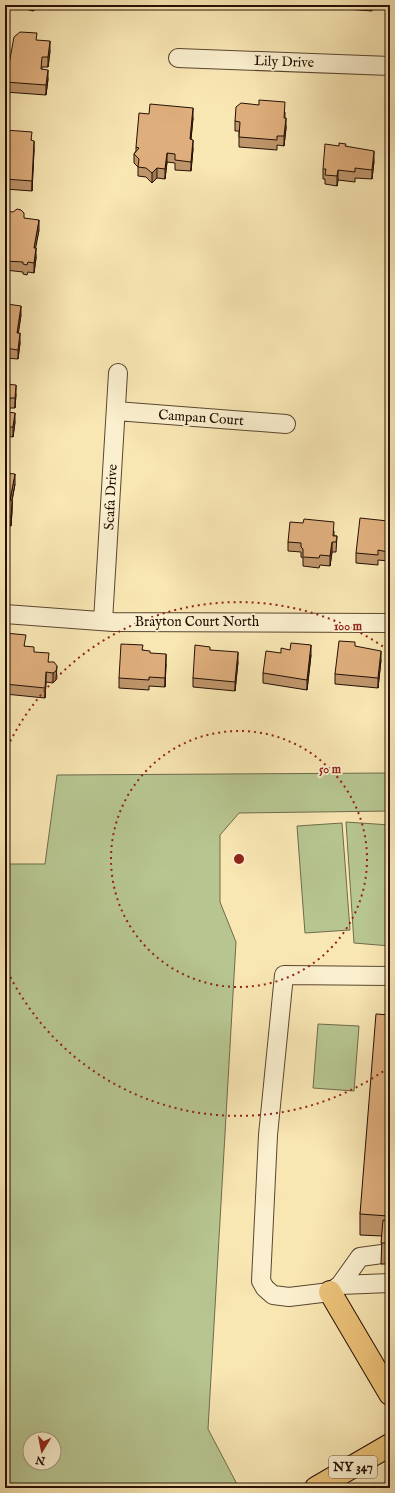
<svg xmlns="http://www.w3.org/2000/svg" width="395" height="1493" viewBox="0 0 395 1493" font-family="'IM FELL English',serif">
<rect width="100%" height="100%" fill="#f8e6b3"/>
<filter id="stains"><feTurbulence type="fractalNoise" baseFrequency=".005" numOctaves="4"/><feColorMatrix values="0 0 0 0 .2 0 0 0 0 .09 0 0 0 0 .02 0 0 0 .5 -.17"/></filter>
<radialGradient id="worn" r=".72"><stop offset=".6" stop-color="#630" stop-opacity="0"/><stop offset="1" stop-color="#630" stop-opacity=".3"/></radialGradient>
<path fill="#b7c691" stroke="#6e6b4b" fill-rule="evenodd" d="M390,773V811L239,813L220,835V902L236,942L208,1429L239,1488H5V864H45L57,775ZM30,1439H54V1463H30Z
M346,822L390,825V946L354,943Z
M342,823L350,930L305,933L297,826Z
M318,1024L359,1026L354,1091L313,1088Z"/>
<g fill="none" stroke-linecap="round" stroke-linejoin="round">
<g stroke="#5a4630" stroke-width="20">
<path id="minor" d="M178,58L390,66
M116,411L286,424
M5,614L113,622L390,623
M103,621L118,373
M390,976L284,975L268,1135L261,1281L265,1288L273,1295L289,1297L330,1292L340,1285L390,1283
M340,1285L360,1257L382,1254"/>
</g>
<g stroke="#251005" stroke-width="24">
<path id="highway" d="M330,1292L390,1394
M316,1488L390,1445"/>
</g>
<use href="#minor" stroke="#faefce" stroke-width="18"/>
<use href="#highway" stroke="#ecc37a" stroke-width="22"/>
</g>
<path fill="#bf966b" stroke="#251005" d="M27,5H37V8L33,11L29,10L27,7Z
M221,5H238L237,7Z
M334,5H373L372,11L334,8Z
M37,40L50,51L48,67H42V69L48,79L46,95L5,92V63L9,64Z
M285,112V118L286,128L284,146L277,145V150L239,147V131H235V121Z
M193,118L191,139L193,149L191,171L175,170V163L167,162L165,179L157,178L152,183L146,177L138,176V167L134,163V154L136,151V147Z
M5,130L32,140L34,150L32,191L5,189Z
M346,146L374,161L372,179L355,178V182L338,180L337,186L325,184V179H323V169Z
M5,212L24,218L39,230L35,248L36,258L34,273L28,272L27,275L23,274V272L5,270Z
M5,296L7,304L21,315L18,333L20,343L18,359L5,358Z
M5,384L16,394L15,408H10L9,412L15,422L13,437L5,436Z
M5,473L15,484L12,501V511L11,526H5Z
M388,523H390V556H389L388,561L378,560V565L356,563V553Z
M334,531V536H337L336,552H332L330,566L320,565L319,568L303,566V558L301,557V552L288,551V542Z
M5,633L49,662L57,675L56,680L53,683L46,682L45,698L5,694Z
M355,646L381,660L378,688L335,684V674Z
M143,650L166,664L165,687L149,686V690L119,688V678Z
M210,650L238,662L235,691L193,687V678Z
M281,653L311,655L307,690L263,683V673Z
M390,1015V1272H388V1264H381L382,1236L360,1235V1214Z"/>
<path fill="#9b7a57" stroke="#251005" d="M33,5H37V8L33,11Z
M50,41V51L48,67V57Z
M48,70V79L46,95V85Z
M193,108V118L190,149V139Z
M286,118V128L284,146V136Z
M193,140V149L191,171V162Z
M34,141V150L32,191V181Z
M374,151V161L372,179V170Z
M167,153V162L165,179V169Z
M157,168V178L152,183V173Z
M338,170V180L337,186V176Z
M39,220V230L34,257V248Z
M36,248V258L34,273V263Z
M21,306V315L17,343V333Z
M20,333V343L18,359V350Z
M16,385V394L15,408V398Z
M15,413V422L13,437V427Z
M15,474V484L10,510V500Z
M12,501V511L11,526V517Z
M332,542V552L330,566V556Z
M389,546V556L388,561V552Z
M311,645V655L307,690V680Z
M381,651V660L378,688V678Z
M238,652V662L235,691V682Z
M166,654V664L165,687V678Z
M57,666L56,680L53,683V673Z
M46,672V682L45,698V688Z"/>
<path fill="#deae7c" stroke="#251005" d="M20,32L37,33L36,40L50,41L48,57H42L41,69L48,70L46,85L5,82V63L9,64L14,37Z
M259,100L285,102L284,118H286L284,136H277V140L239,137L240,122L235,121L236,107L241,103L259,105Z
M150,104L193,108L190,139L193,140L191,162L175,160V154L167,153L165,169L157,168L152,173L146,168L138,167L139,159L134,154L139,148L136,147L139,113L149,114Z
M5,130L32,132L31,140L34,141L32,181L5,179Z
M339,143L346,144L345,146L374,151L372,170L355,168V172L338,170L337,176L325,175L326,169H323L325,144L339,146Z
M17,209L21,210L24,213V218L39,220L34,248H36L34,263L28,262L27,265L23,264V262L5,261V211L13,212Z
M5,296L7,298V304L21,306L17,333H20L18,350L5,348Z
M5,384L16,385L15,398H10L8,412L15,413L13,427H5Z
M5,473L15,474L10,500L12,501L11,517L5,516Z
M360,518L388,521V523H390V546H389L388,552L378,550V555L356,553Z
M304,519L334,522L333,536H337L336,542H332L330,556L320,555L319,558L303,557V549L301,547V543L288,542L290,522L303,523Z
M5,633L26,635L24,646L34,647V652L49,653L48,662H54L57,666L56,671L53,673L46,672L45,688L5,684V666L6,654H5Z
M339,641L355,642V646L381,651L378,678L335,674Z
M291,643L311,645L307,680L263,673L266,651L281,653V648L290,650Z
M121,644L143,645L142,650L150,651V653L166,654L165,678L149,677V680L119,678Z
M195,645L210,647V650L238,652L235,682L193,678Z
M376,1014L390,1015V1251H388V1243H381L383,1220L388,1221V1216L360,1214Z"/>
<g fill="none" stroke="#8f2418" stroke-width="2" stroke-dasharray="2 4">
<circle cx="239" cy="859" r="128"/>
<path d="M388 1068A257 257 0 0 1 5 966M5 752A257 257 0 0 1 388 650"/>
</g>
<g text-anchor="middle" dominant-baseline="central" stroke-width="3.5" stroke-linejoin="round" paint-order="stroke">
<rect fill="#faefce" stroke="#655341" stroke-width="1" x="329" y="1456" width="48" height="22" rx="3"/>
<g font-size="13" font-weight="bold" fill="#251005">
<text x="353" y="1467">NY 347</text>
</g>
<g font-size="14" fill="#251005" stroke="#faefce">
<text transform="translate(284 62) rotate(2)">Lily Drive</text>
<text transform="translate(201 418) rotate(4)">Campan Court</text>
<text transform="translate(111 497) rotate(-87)">Scafa Drive</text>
<text x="197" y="622">Brayton Court North</text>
</g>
</g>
<circle cx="239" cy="859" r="6" fill="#8f2418" stroke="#faefce" stroke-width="2"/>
<g font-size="12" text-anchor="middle" font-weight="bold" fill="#8f2418" stroke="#faefce" stroke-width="3.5" stroke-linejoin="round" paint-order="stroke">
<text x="348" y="630">100 m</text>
<text x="330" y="773">50 m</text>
</g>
<rect width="395" height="1493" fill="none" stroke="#f8e6b3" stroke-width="20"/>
<rect x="6" y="6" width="383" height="1481" fill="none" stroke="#251005" stroke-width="2"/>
<rect x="10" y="10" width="375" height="1473" fill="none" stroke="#251005"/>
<g transform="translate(42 1451) rotate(190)"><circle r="19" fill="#faefce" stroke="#a5967e"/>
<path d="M0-3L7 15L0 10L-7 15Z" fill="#8f2418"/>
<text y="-6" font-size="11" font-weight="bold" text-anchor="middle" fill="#251005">N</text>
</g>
<rect width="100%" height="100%" filter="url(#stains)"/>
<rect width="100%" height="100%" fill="url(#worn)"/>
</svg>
